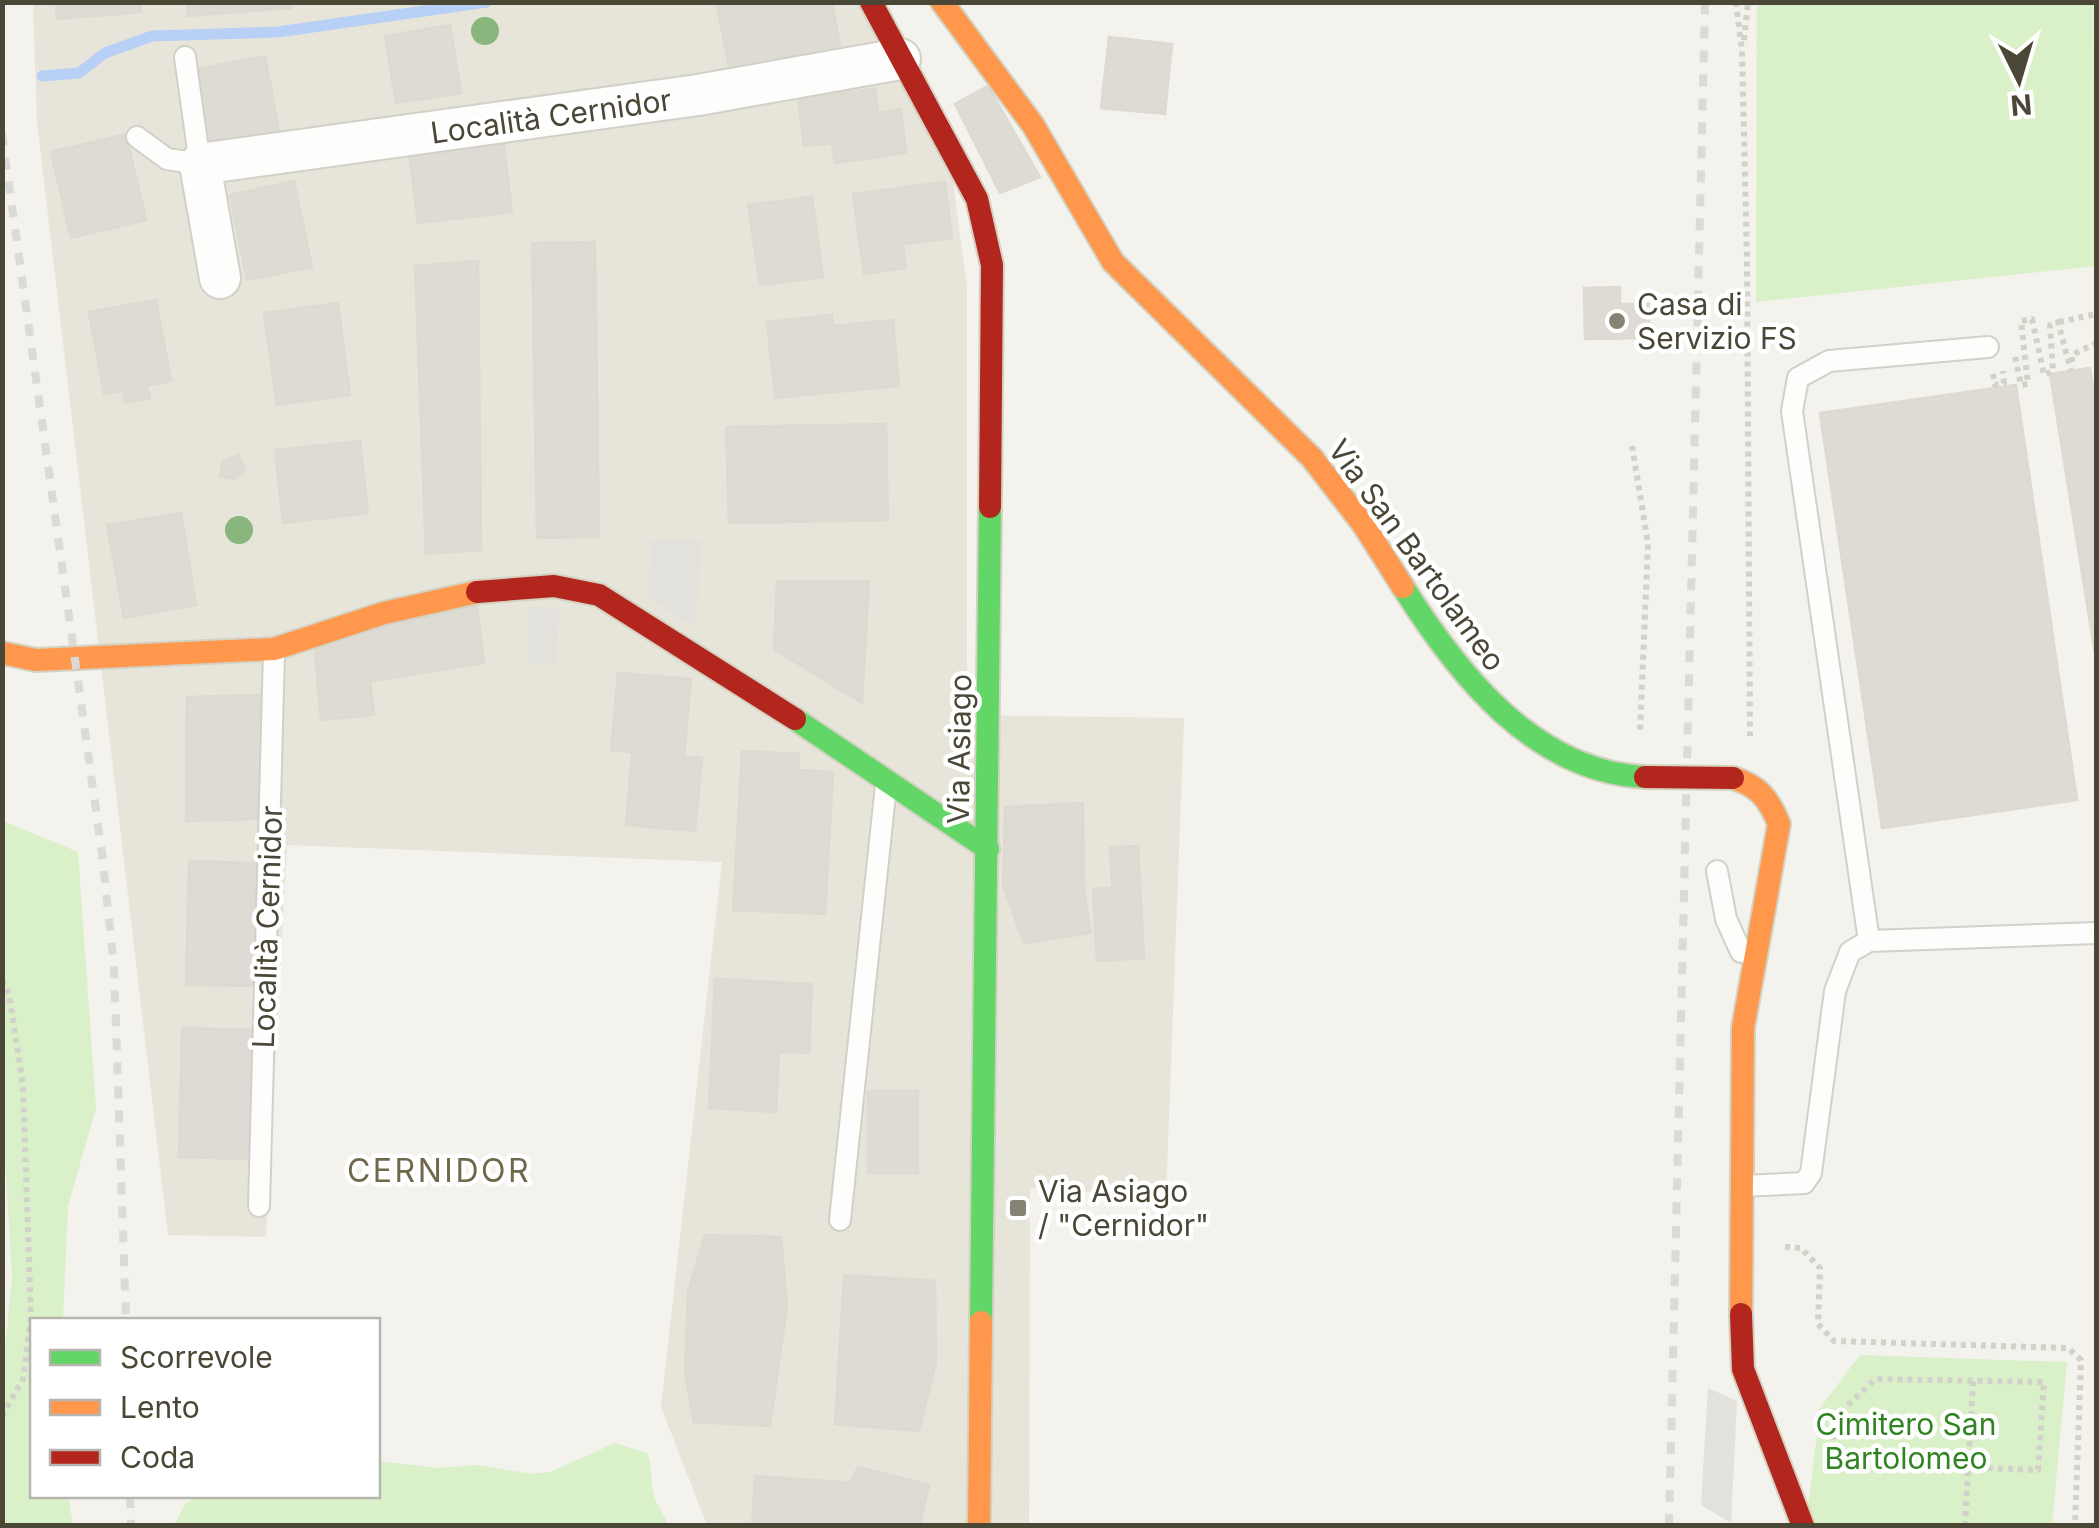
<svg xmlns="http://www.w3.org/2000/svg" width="2099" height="1528" viewBox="0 0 2099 1528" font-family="Inter,sans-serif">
<rect width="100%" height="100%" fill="#f3f2ec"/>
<path fill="#e7e5d9" d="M33,3H869L953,183L967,286V715L1184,718L1166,1197L1030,1188L1029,1525H707L661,1407L722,862L287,845L266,1237L168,1235L37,122Z"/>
<path fill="#d9f0c9" d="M1757,3H2093L2096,266L1756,302Z
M3,821L78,852L96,1108L68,1206L63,1320H32V1496H68L73,1525H3L2,1381L12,1277L2,1106Z
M1860,1355L2067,1362L2052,1525H1818L1808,1509L1820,1408Z
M615,1443L647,1453C653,1468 650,1480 654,1495C656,1507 665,1512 667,1525H174L185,1504L198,1496H378V1461L438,1468L477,1465L531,1474L550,1472Z"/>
<path fill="#e2e1db" d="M650,540H701L696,627L649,599Z
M527,606L559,608L557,664H527Z
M1708,1388L1737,1401L1731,1523L1701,1505Z"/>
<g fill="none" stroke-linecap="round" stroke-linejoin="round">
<path stroke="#b8d0f5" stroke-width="11" d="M42,76L79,73L105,53L152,36L278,32L487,2"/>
</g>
<path fill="#dddbd4" stroke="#dcdad1" stroke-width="2.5" d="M56,2H140L141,12L57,19Z
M187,2H291V8L188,16Z
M728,2H832L841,51L730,72L717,5Z
M450,25L461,93L396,103L385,36Z
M1109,37L1172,44L1165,114L1101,108Z
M265,56L280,136L206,150L191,70Z
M988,86L1040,177L1000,193L955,104Z
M875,89L878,113L901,109L906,153L835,163L832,143L804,146L798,99Z
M126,134L146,220L71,238L51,152Z
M503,139L512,212L418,223L409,150Z
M294,181L312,267L247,280L230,195Z
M945,182L952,238L903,244L906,268L864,274L853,194Z
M812,197L823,277L760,285L748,205Z
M595,242L599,537L537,538L532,243Z
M478,261L481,550L426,554L415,266Z
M1620,287V304H1649L1650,338L1585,339L1584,288Z
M156,300L171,381L147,386L150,398L125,403L123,391L104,394L89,312Z
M338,303L350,395L277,405L264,313Z
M832,315L833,326L893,320L899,386L775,398L767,322Z
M2090,368L2096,407V660L2050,374Z
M2016,385L2077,800L1882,828L1820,413Z
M886,424L888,520L729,523L726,427Z
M360,441L368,513L283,523L275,450Z
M239,455L245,470L235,479L220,477L223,461Z
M181,513L196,605L124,618L107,525Z
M777,581H869L862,703L774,649Z
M477,604L484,663L370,681L374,715L321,720L314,642Z
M618,673L691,679L684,756L702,758L695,831L626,825L632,752L611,750Z
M261,695L260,819L186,821L187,697Z
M742,751L799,754L798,770L833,772L825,914L733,910Z
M1083,803L1084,893L1091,933L1024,943L1003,886L1005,807Z
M1138,846L1144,958L1097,961L1093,889L1112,888L1110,847Z
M189,861L258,863L255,986L186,985Z
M715,979L812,984L809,1053L779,1052L776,1112L709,1108Z
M182,1028L252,1030L249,1159L179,1157Z
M868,1091H918V1173H868Z
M705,1235L781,1237L787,1306L770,1426L694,1422L685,1373L688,1292Z
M844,1275L935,1281L936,1363L919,1431L835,1424Z
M858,1467L929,1485L919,1526H864L866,1484L851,1482Z
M755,1476L866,1484L864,1526H752Z"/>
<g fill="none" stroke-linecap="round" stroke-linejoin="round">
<g stroke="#d1d0c9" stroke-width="24">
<path id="lane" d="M137,137L167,159L200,164L185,57
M1717,871L1726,919L1741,952
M1869,941L1792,411L1798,378L1829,361L1988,347
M1742,1186L1804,1183L1811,1173L1835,991L1850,952L1869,941L2096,933
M259,1206L274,653
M840,1220L886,785"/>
</g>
<g stroke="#d1d0c9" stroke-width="44">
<path id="street" d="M220,278L200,164L698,95L900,59"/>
</g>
<g stroke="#d3d2c2" stroke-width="26">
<path id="fast" d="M1403,587C1457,673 1534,772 1645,777
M795,719L988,849
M981,1322L990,507"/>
</g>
<g stroke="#d3d2c2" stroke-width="26">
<path id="slow" d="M942,2L1033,125L1113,262L1312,458L1363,524L1403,587
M2,653L36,660L274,649L384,613L477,592
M1733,778C1759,786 1769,799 1779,824L1743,1028L1741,1314
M979,1526L981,1322"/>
</g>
<g stroke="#d3d2c2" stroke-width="26">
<path id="jam" d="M871,2L977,199L992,265L990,507
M477,592L554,586L599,595L795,719
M1741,1314L1743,1369L1803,1526"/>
</g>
<path stroke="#d3d2ca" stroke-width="6" stroke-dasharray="5 5" stroke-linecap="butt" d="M1736,2L1742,51L1747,261L1750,736
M1744,40L1748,2
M2059,322L2096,314
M2015,357L2021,385L2028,384L2021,321L2032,319L2044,375L2053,371L2050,325L2058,322L2071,371
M2072,362V355L2096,343
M1993,374L1995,385L2004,383L2003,371
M1632,446L1648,543L1640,731
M2,980L9,994L23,1086L31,1318L23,1379L2,1416
M1785,1247L1801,1248L1820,1268L1818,1324L1834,1341L2068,1348L2081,1360L2075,1526
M1828,1462H1831L2038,1470L2044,1382L1875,1379L1835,1418L1831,1462V1468
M1965,1526L1973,1381"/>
<use href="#lane" stroke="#fdfdfc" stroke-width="20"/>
<use href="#street" stroke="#fdfdfc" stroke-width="40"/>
<use href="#fast" stroke="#63d668" stroke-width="22"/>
<use href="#slow" stroke="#ff974d" stroke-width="22"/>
<use href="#jam" stroke="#b3261e" stroke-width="22"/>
<path stroke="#dadad9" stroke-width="8" stroke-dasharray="12 12" stroke-linecap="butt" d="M2,134L102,854L114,966L126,1320
M130,1496L131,1526
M1669,1526L1705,2"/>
<g stroke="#d3d2c2" stroke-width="26" stroke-linecap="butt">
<path id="jam-bridge" d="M1645,777L1733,778"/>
</g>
<use href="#jam-bridge" stroke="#b3261e" stroke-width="22"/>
</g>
<g fill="#88b67c">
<circle cx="485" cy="31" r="14"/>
<circle cx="239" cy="530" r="14"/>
</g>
<g fill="#868376" stroke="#fff" stroke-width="4">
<circle cx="1617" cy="321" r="10"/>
<rect x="1008" y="1198" width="20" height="20" rx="5"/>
</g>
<g text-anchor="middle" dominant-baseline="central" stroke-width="9" stroke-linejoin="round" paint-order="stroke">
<g font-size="30" fill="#4b4736" stroke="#fff">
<text transform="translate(551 116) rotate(-8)">Località Cernidor</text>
<text transform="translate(1417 555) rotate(54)">Via San Bartolameo</text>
<text transform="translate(959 749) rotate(-89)">Via Asiago</text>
<text transform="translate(267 927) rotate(-88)">Località Cernidor</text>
</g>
<g font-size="30" fill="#4b4736" stroke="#fff" text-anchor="start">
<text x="1637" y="304">Casa di<tspan x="1637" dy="34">Servizio FS</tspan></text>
<text x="1038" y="1191">Via Asiago<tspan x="1038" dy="34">/ "Cernidor"</tspan></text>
</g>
<g font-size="30" fill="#318421" stroke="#fff">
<text x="1906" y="1424">Cimitero San<tspan x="1906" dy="34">Bartolomeo</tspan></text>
</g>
<g font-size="32" letter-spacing="2.5" fill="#6f684c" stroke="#fff">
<text x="439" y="1170">CERNIDOR</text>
</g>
</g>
<rect width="2099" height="1528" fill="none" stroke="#4b4736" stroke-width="10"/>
<rect x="30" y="1318" width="350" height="180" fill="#ffffff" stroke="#b7b5af" stroke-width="2.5"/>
<rect x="50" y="1350" width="50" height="15" fill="#63d668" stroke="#b7b5af" stroke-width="2.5"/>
<text x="120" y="1368" font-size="30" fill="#4b4736">Scorrevole</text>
<rect x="50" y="1400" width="50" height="15" fill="#ff974d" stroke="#b7b5af" stroke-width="2.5"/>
<text x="120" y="1418" font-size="30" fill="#4b4736">Lento</text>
<rect x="50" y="1450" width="50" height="15" fill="#b3261e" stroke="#b7b5af" stroke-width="2.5"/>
<text x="120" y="1468" font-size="30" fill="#4b4736">Coda</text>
<g transform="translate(2019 80) rotate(175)" stroke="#ffffff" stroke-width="8" paint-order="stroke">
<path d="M0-8L18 38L0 25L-18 38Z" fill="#4b4736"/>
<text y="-15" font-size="28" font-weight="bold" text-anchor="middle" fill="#4b4736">N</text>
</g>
</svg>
